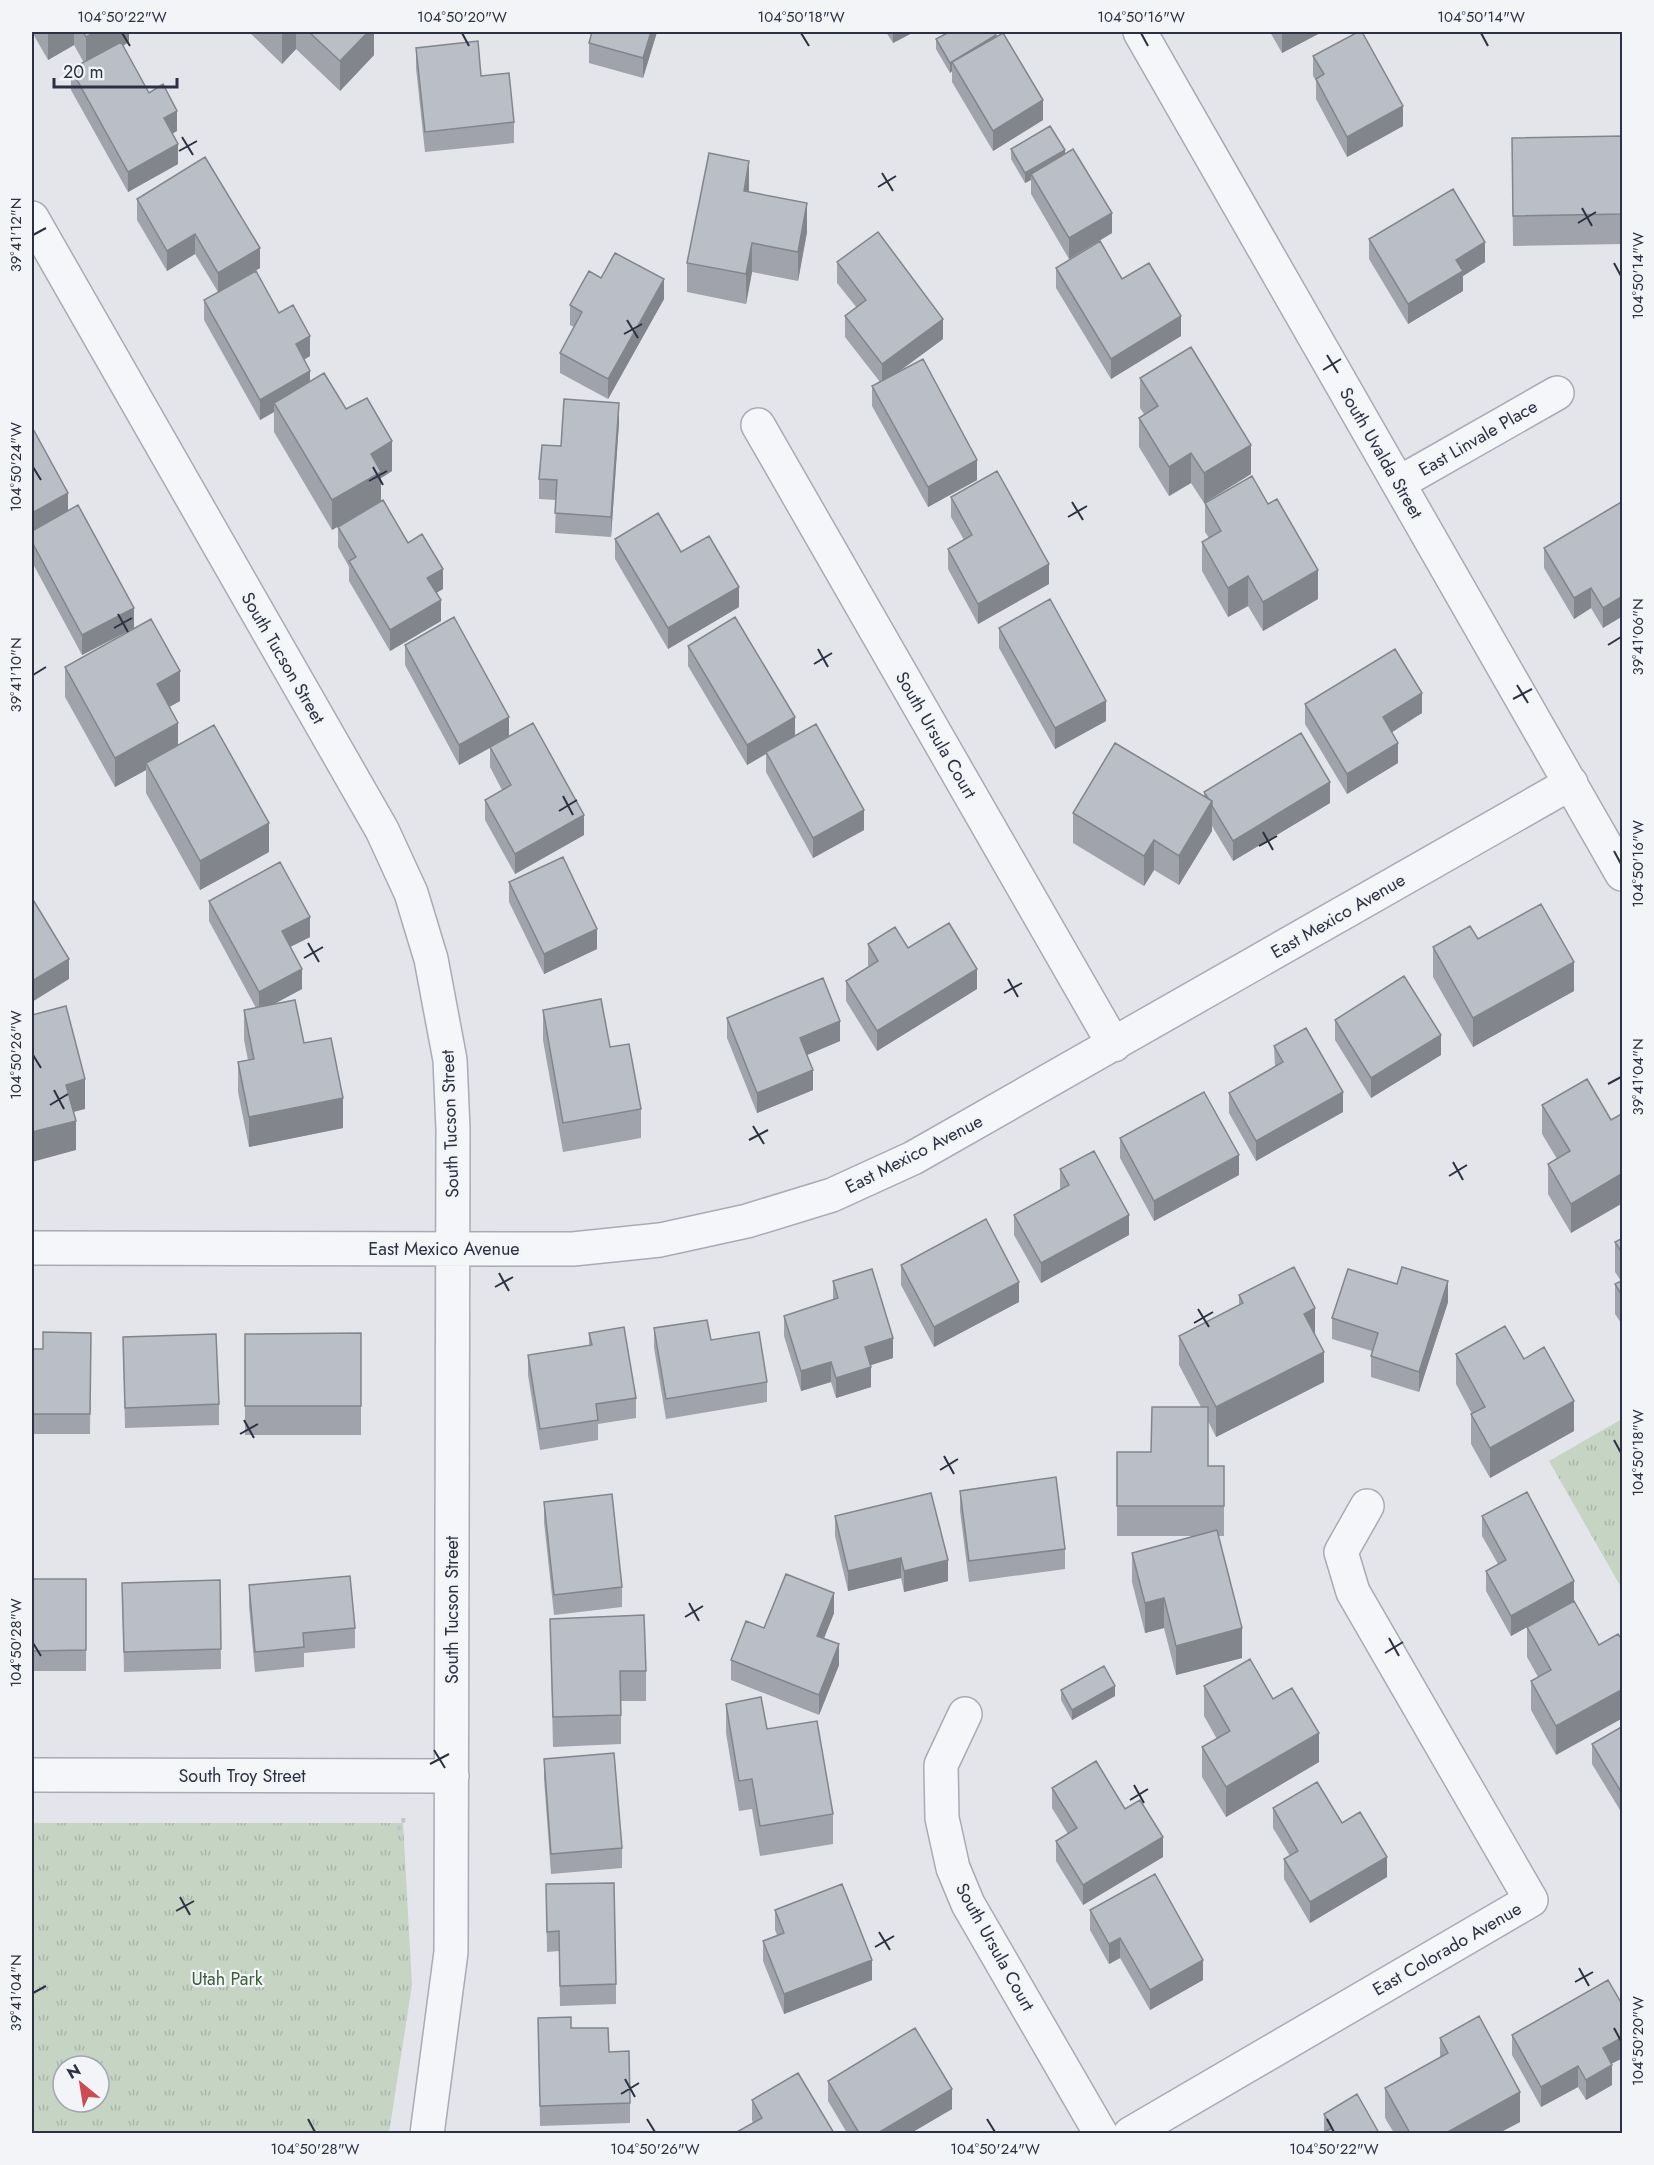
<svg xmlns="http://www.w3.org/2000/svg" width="1654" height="2165" viewBox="0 0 1654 2165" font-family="Jost,sans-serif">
<defs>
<pattern id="grass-tufts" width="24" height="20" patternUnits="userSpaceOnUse" patternTransform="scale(1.5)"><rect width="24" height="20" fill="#c6d4c4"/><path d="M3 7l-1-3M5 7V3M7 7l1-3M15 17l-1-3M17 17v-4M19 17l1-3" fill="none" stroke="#aab6aa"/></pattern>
</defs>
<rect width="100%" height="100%" fill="#e3e5eb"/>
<path fill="url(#grass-tufts)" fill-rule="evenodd" d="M1622,1419V1589L1549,1461Z
M32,1823H403L412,1985L389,2133H32ZM63,2066H99V2102H63Z"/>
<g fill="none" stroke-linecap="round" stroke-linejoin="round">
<g stroke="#a8abb5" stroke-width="36">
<path id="minor" d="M1140,32L1622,874
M32,218L382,830L411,893L431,959L450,1060L453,1129L451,1952L427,2134
M758,425L1114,1045
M1399,483L1557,393
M32,1248L573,1249L660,1240L747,1221L832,1195L913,1158L1571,783
M965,1714L941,1765L942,1818L953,1868L968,1904L1101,2134
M32,1775L452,1776
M1130,2134L1531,1900L1353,1592L1341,1552L1367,1506"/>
</g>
<path stroke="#c0c3c9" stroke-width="4" stroke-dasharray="4.5 4.5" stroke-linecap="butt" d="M398,1830L403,1823L404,1814"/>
<use href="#minor" stroke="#f5f6f9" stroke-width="33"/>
</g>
<path fill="#a0a3ab" d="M32,32H129V42L123,46L149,93L177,131L172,134L178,164L128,192L71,90V69L84,63L74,45L48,60Z
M249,32H374V55L340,91L296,49L282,64Z
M657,32L643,78L589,63V43Z
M886,32H914L893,43Z
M1270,32H1322L1282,53Z
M996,37L1043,120L993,151L952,82V71L950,73L936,49V39Z
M416,48L481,76L514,122V143L425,152L416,68Z
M1313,56L1403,126L1347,157L1316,99V81L1313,76Z
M1623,136V244L1513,246L1512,138Z
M1011,149L1065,154L1112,233L1069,259L1031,194V180L1025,183L1011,159Z
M749,190V192L807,232L798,281L752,272L746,304L687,292V263Z
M137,199L260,268L251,273L310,356L304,360L310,381L346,409L392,471L381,478V501L332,530L274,432V412L260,420L204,320V300L218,292L195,254L167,271L137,220Z
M1369,239L1485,262L1463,276V291L1408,324L1369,259Z
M837,262L943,339L898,372L977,480L928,507L872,406V386L880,382L845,337V316L857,308L837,283Z
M1056,268L1122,279L1181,336L1111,379L1056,288Z
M601,278L664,299L608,399L560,373V353L574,327L570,325V305Z
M1140,378L1251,474L1204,503L1191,483L1169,496L1139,447V418L1144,414L1140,408Z
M619,423L611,537L555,533L556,500L539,499V479L561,446Z
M32,427L68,511L134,628L82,655L32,562Z
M951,497L1049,584L978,624L948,569V549L964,540L951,517Z
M1623,501L1603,628L1591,608L1574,619L1544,568V548Z
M1205,503L1318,599L1263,631L1248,606L1228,617L1202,571V542L1209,538L1205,532Z
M338,527L408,543L443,589L436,593L441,621L390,651L349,581V567L338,547Z
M615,539L681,552L739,607L668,649L615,559Z
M999,628L1106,721L1055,749L999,648Z
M405,645L509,736L584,835L515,874L485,820V800L502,790L490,767V748L459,765L405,665Z
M688,646L795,736L864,830L813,858L766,772V754L747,765L688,666Z
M65,667L180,701L169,707L178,745L269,852L200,890L146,793V770L115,787L65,697Z
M1305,704L1422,713L1391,732L1398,763L1347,794L1305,724Z
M1204,792L1330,803L1233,861L1212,826V831L1179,885L1154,870L1144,886L1073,843V813L1204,796Z
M509,882L597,949L544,974L509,902Z
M209,901L310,937L290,947L302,989L274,1004L304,1043L343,1128L249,1147L238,1092V1062L248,1060L244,1040V1010L256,1008L209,921Z
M1478,939L1574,991L1473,1047L1433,977V947Z
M868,944L908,948L977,989L877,1051L846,1001V981L869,967L868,965Z
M543,1010L610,1047L641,1109V1138L563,1152L543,1040Z
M727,1018L840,1041L807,1055L813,1090L757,1113L727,1038Z
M1335,1020L1441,1055L1371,1098L1335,1040Z
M1274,1046L1343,1112L1256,1161L1229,1113V1093L1275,1067Z
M1587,1079L1571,1233L1548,1194V1164L1557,1159L1542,1134V1105Z
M1120,1138L1239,1175L1154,1221L1120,1158Z
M1060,1169L1129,1235L1041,1283L1014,1235V1215L1060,1190Z
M1623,1238V1326L1615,1314V1284L1621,1281L1615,1272V1242Z
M901,1265L1019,1302L934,1347L901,1285Z
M833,1281L893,1358L871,1365V1387L836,1398L831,1382L801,1391L784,1336V1316L833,1300Z
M1397,1284L1448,1302L1419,1392L1371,1377V1356L1372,1351L1332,1339V1318Z
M1239,1295L1315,1336L1324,1382L1216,1437L1208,1421V1466H1224V1536H1218L1242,1658L1176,1675L1164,1628L1145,1633L1132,1582V1553L1195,1536H1117V1452H1151L1201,1407L1179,1365V1336L1239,1305Z
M654,1328L711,1340L767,1382V1402L666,1419L654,1348Z
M91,1333L90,1434H32V1349H43Z
M361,1333V1435H245V1334Z
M589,1333L636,1398V1418L598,1424V1440L540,1450L528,1375V1355L589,1345Z
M123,1337L219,1404V1425L125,1428Z
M1456,1354L1524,1359L1574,1431L1490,1478L1471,1444V1414H1472L1456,1384Z
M960,1491L1065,1549V1569L969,1582L960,1511Z
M544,1502L622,1587V1607L554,1615L544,1522Z
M835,1516L948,1581L904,1592L901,1578L848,1591L835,1536Z
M1482,1516L1574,1581L1556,1755L1531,1710V1681L1538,1677L1527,1657V1627L1511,1636L1486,1591V1571L1498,1564L1482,1536Z
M32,1579H86V1671H32Z
M220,1580L221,1669L124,1672L122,1583Z
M249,1585L355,1628V1648L304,1653V1667L255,1672L249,1606Z
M834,1613L824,1638L839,1665L819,1715L731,1680V1660L764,1628Z
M550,1619L646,1671V1701H621V1744L553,1747Z
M1204,1686L1273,1699L1319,1762L1226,1817L1202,1777V1747L1217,1739L1204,1716Z
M1061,1690L1115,1696L1072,1720L1061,1700Z
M726,1704L767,1729L833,1814V1844L760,1856L752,1809L739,1811L726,1733Z
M1623,1726V1815L1592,1764V1744Z
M544,1759L622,1848V1868L551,1874L544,1779Z
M1052,1788L1125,1809L1163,1857L1083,1905L1056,1861V1841L1068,1834L1052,1808Z
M1273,1808L1342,1823L1387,1877L1310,1923L1284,1879V1859L1290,1856L1273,1828Z
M546,1884L616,1984V2004L560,2006L559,1951L547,1952Z
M775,1910L872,1980L784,2014L763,1961V1941L777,1935L775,1930Z
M1090,1910L1203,1980L1150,2010L1120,1958L1109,1964L1090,1930Z
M538,2018L571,2028L609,2052L630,2103V2123L540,2126Z
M1512,2035L1611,2064L1612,2085L1586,2100L1578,2087L1541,2107L1512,2055Z
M1440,2038L1520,2122L1499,2133H1394L1385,2118V2088L1440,2057Z
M828,2081L952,2109L911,2133H847L828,2101Z
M752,2100L834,2133L753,2123L752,2120Z
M1324,2114L1379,2133H1324Z"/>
<path fill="#82858b" d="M48,32H74V45L48,60Z
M95,32H129V42L86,66V37Z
M285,32H296V49L282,64V35Z
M368,32H374V55L340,91V61Z
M651,32H657L643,78V58Z
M893,32H914L893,43Z
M1286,32H1322L1282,53V33Z
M996,35V46L952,62V71L950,73V63Z
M1043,100V120L993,151V131Z
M1403,106V126L1347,157V137Z
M177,111V131L164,138V118Z
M178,144V164L128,192V172Z
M1065,150V160L1031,174V180L1025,183V173Z
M749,161V190L744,220V191Z
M807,203V232L798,281V252Z
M1112,213V233L1069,259V238Z
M195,234V254L167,271V251Z
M1485,242V262L1463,276V291L1408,324V304L1456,260Z
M752,243V272L746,304V274Z
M260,248V268L218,293V273Z
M664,279V299L608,399V379Z
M1181,316V336L1111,379V359Z
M943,319V339L882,384V364Z
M310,336V356L296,364V344Z
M310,371V391L274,403V412L260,420V400Z
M619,403V423L611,537V517Z
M392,441V471L381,478V501L332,530V500L371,454Z
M1251,445V474L1204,503V473Z
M1191,453V483L1169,496V467Z
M977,460V480L928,507V487Z
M68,493V513L32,533V513Z
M1049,564V584L978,624V604Z
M443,569V589L427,598V578Z
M1318,570V599L1263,631V602Z
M1248,576V606L1228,617V588Z
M739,587V607L668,649V628Z
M1591,588V608L1574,619V598Z
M1623,596V616L1603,628V608Z
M441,600V621L390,651V630Z
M134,608V628L82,655V635Z
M180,671V701L157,714V684Z
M1422,693V713L1383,738V717Z
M1106,701V721L1055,749V728Z
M509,717V737L459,765V745Z
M795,717V737L747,765V745Z
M178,723V752L146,763V770L115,787V758Z
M1398,743V763L1347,794V774Z
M1330,782V803L1233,861V841Z
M1212,801V831L1179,885V856Z
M864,810V830L813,858V838Z
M584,815V835L515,874V854Z
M269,823V852L200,890V861Z
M1154,840V870L1144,886V856Z
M310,917V937L282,951V931Z
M597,929V949L544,974V954Z
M69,959V979L32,1002V981Z
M1574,962V991L1473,1047V1018Z
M302,969V989L259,1012V992Z
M977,969V989L877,1051V1031Z
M840,1021V1041L800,1058V1038Z
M1441,1035V1055L1371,1098V1078Z
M813,1070V1090L757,1113V1093Z
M85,1079V1109L66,1114V1085Z
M1343,1092V1112L1256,1161V1141Z
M343,1098V1128L249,1147V1117Z
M76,1121V1150L32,1162V1132Z
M1239,1155V1175L1154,1221V1201Z
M1623,1173V1203L1571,1233V1204Z
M1129,1215V1235L1041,1283V1263Z
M1448,1281V1302L1419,1392V1372Z
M1019,1282V1302L934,1347V1327Z
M1315,1308V1338L1304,1314Z
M893,1338V1358L865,1367V1347Z
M1324,1352V1382L1216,1437V1407Z
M831,1362V1382L801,1391V1371Z
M871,1367V1387L836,1398V1378Z
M1574,1401V1431L1490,1478V1448Z
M901,1558V1578L848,1591V1571Z
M948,1560V1581L904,1592V1571Z
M1574,1581V1601L1511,1636V1616Z
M834,1593V1613L817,1656V1636Z
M1164,1598V1628L1145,1633V1603Z
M1242,1628V1658L1176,1675V1646Z
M839,1644V1665L819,1715V1695Z
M1115,1686V1696L1072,1720V1710Z
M1623,1689V1718L1556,1755V1726Z
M1319,1733V1762L1226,1817V1787Z
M1163,1837V1857L1083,1905V1885Z
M1387,1857V1877L1310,1923V1902Z
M1120,1938V1958L1109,1964V1944Z
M872,1960V1980L784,2014V1994Z
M1203,1960V1980L1150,2010V1990Z
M1623,2037V2058L1603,2068V2048Z
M1612,2065V2085L1586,2100V2080Z
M1578,2066V2087L1541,2107V2087Z
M952,2089V2109L911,2133H878Z
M1520,2092V2122L1499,2133H1446Z"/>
<path fill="#babec7" stroke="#82858b" stroke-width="1.5" d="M83,32H95L86,37Z
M309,32H368L340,61Z
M592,32H651L643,58L589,43Z
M949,32H994L996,35L950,63L936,39Z
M1358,32H1362L1403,106L1347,137L1316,79L1324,74L1313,56Z
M1003,33L1043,100L993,131L952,62Z
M478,41L481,76L509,73L514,122L425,132L416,48Z
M121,42L149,93L163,84L177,111L164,118L178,144L128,172L71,69Z
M1050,126L1065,150L1025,173L1011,149Z
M1623,136V214L1513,216L1512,138Z
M1073,149L1112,213L1069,238L1031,174Z
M709,153L749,161L744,191L807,203L798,252L752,243L746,274L687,263Z
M205,157L260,248L218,273L195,234L167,251L137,199Z
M1453,189L1485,242L1456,260L1463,271L1408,304L1369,239Z
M878,232L943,319L882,364L845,316L866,300L837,262Z
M1100,241L1122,279L1149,263L1181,316L1111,359L1056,268Z
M615,253L664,279L608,379L560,353L582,312L570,305L589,271L601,278Z
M256,271L279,313L293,305L310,336L296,344L310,371L260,400L204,300Z
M1191,347L1251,445L1204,473L1191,453L1169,467L1139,418L1158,406L1140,378Z
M923,359L977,460L928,487L872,386Z
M324,373L346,409L367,398L392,441L371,454L381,472L332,500L274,403Z
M564,399L619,403L611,517L555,513L557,480L539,479L542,445L561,446Z
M32,427L68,493L32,513Z
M997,471L1049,564L978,604L948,549L972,535L951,497Z
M1252,476L1268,504L1277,499L1318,570L1263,602L1248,576L1228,588L1202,542L1221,531L1205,503Z
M383,500L408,543L422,534L443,569L427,578L441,600L390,630L349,561L356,557L338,527Z
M1623,501V596L1603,608L1591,588L1574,598L1544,548Z
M78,505L134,608L82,635L32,542V531Z
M658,513L681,552L709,536L739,587L668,628L615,539Z
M1050,599L1106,701L1055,728L999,628Z
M454,617L509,717L459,745L405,645Z
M735,617L795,717L747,745L688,646Z
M151,619L180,671L157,684L178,723L115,758L65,667Z
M1395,649L1422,693L1383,717L1398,743L1347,774L1305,704Z
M533,723L584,815L515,854L485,800L511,785L490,747Z
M816,724L864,810L813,838L766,752Z
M214,725L269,823L200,861L146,763Z
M1301,733L1330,782L1233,841L1212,806V801L1208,798L1204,792Z
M1115,743L1212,801L1179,856L1154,840L1144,856L1073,813Z
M563,857L597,929L544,954L509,882Z
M280,862L310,917L282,931L302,969L259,992L209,901Z
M32,898L69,959L32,981Z
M1541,904L1574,962L1473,1018L1433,947L1470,926L1478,939Z
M949,923L977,969L877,1031L846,981L878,961L868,944L895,927L908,948Z
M1404,976L1441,1035L1371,1078L1335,1020Z
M823,978L840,1021L800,1038L813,1070L757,1093L727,1018Z
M601,999L610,1047L629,1044L641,1109L563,1123L543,1010Z
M295,1000L304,1043L331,1038L343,1098L249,1117L238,1062L254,1059L244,1010Z
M66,1006L85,1079L66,1085L76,1121L32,1132V1015Z
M1306,1028L1343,1092L1256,1141L1229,1093L1283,1062L1274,1046Z
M1587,1079L1611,1120L1623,1113V1173L1571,1204L1548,1164L1570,1151L1542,1105Z
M1204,1092L1239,1155L1154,1201L1120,1138Z
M1094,1151L1129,1215L1041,1263L1014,1215L1069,1185L1060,1169Z
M986,1219L1019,1282L934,1327L901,1265Z
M1623,1238V1254L1615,1242Z
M1294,1267L1315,1308L1304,1314L1324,1352L1216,1407L1179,1336L1243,1303L1239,1295Z
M1402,1267L1448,1281L1419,1372L1371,1356L1378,1333L1332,1318L1348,1269L1397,1284Z
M872,1269L893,1338L865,1347L871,1367L836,1378L831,1362L801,1371L784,1316L838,1298L833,1281Z
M1623,1280V1297L1615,1284Z
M707,1320L711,1340L759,1332L767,1382L666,1399L654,1328Z
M1505,1326L1524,1359L1544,1347L1574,1401L1490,1448L1471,1414L1485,1407L1456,1354Z
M624,1327L636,1398L596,1404L598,1420L540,1429L528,1355L592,1345L589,1333Z
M43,1332L91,1333L90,1414H32V1349H43Z
M361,1333V1406H245V1334Z
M216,1334L219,1404L125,1408L123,1337Z
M1152,1407H1208V1466H1224V1506H1117V1452H1151Z
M1056,1477L1065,1549L969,1561L960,1491Z
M1527,1492L1574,1581L1511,1616L1486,1571L1506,1560L1482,1516Z
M931,1493L948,1560L904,1571L901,1558L848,1571L835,1516Z
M612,1494L622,1587L554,1595L544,1502Z
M1217,1530L1242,1628L1176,1646L1164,1598L1145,1603L1132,1553Z
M786,1574L834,1593L817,1636L839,1644L819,1695L731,1660L746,1621L764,1628Z
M350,1576L355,1628L303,1633L304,1647L255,1652L249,1585Z
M32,1579H86V1650L32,1651Z
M220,1580L221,1649L124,1652L122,1583Z
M1574,1601L1599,1645L1618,1634L1623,1641V1689L1556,1726L1531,1681L1551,1670L1527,1627Z
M644,1615L646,1671H620L621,1715L553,1717L550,1619Z
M1250,1659L1273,1699L1292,1688L1319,1733L1226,1787L1202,1747L1230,1731L1204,1686Z
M1104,1666L1115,1686L1072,1710L1061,1690Z
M761,1697L767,1729L817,1721L833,1814L760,1826L752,1779L739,1781L726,1704Z
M1623,1726V1795L1592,1744Z
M614,1753L622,1848L551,1854L544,1759Z
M1096,1761L1125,1809L1140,1800L1163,1837L1083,1885L1056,1841L1077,1828L1052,1788Z
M1317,1782L1342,1823L1360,1812L1387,1857L1310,1902L1284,1859L1298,1851L1273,1808Z
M1155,1874L1203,1960L1150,1990L1120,1938L1109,1944L1090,1910Z
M614,1883L616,1984L560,1986L559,1931L547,1932L546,1884Z
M842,1884L872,1960L784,1994L763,1941L784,1933L775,1910Z
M1608,1980L1623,2006V2037L1603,2048L1612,2065L1586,2080L1578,2066L1541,2087L1512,2035Z
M1479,2016L1520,2092L1446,2133H1410L1385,2088L1448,2053L1440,2038Z
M571,2017V2028H608L609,2052L629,2051L630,2103L540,2106L538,2018Z
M915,2028L952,2089L878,2133H859L828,2081Z
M798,2073L834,2133H735L762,2118L752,2100Z
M1357,2094L1379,2133H1322L1332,2128L1324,2114Z"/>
<path fill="none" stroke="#2b3142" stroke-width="2" d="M122,33L130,46M462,33L469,46M801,33L809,46M1141,33L1148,46M1481,33L1488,46M182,137L193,155M179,151L197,141M882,173L893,191M878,187L896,176M1582,208L1592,226M1578,223L1596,212M33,235L46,228M1614,263L1621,276M627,320L638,338M624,334L642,324M1327,355L1338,373M1323,370L1341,359M33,467L41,480M373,467L383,485M369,481L387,471M1072,502L1083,520M1068,517L1087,506M118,614L128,632M114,628L132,618M1608,645L1621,637M818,649L828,667M814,664L832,653M33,675L46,667M1517,685L1528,703M1513,699L1532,689M563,796L573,815M559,811L577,800M1263,832L1273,850M1259,846L1277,836M1614,851L1621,864M308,943L319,962M304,958L323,947M1008,979L1018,997M1004,993L1022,983M33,1055L41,1068M1608,1084L1621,1077M54,1090L64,1109M50,1105L68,1094M753,1126L764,1144M749,1140L768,1130M1453,1162L1463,1180M1449,1176L1467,1165M499,1273L509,1291M495,1287L513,1277M1198,1309L1209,1327M1194,1323L1213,1312M244,1420L254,1438M240,1434L258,1424M1614,1440L1621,1453M944,1456L954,1474M940,1470L958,1459M689,1603L699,1621M685,1617L703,1606M1389,1638L1399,1656M33,1643L41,1656M1385,1653L1403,1642M434,1750L445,1768M430,1764L449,1754M1134,1785L1144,1803M1130,1800L1148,1789M180,1897L190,1915M176,1911L194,1901M879,1932L890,1950M875,1947L894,1936M1579,1968L1589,1986M1575,1982L1593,1972M33,1993L46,1986M1614,2028L1621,2041M625,2079L635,2097M621,2094L639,2083M308,2119L315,2132M647,2119L655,2132M987,2119L995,2132M1327,2119L1334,2132"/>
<g text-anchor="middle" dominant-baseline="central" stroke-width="4.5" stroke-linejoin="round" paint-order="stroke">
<g font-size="18" fill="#2b3142" stroke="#f2f4f8">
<text transform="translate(1478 438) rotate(-30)">East Linvale Place</text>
<text transform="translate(1381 453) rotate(60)">South Uvalda Street</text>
<text transform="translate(283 658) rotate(60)">South Tucson Street</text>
<text transform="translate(936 735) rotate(60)">South Ursula Court</text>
<text transform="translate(1338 916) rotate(-30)">East Mexico Avenue</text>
<text transform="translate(450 1124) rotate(-92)">South Tucson Street</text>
<text transform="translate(914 1154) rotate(-27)">East Mexico Avenue</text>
<text x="444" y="1249">East Mexico Avenue</text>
<text transform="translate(452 1610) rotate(-90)">South Tucson Street</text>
<text x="242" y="1776">South Troy Street</text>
<text transform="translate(995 1947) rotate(61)">South Ursula Court</text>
<text transform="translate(1447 1949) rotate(-30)">East Colorado Avenue</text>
</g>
<g font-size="18" fill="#3c5e38" stroke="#f2f4f8">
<text x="227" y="1979">Utah Park</text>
</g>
</g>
<rect width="1654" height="2165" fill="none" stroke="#f2f4f8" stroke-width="66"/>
<g transform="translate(81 2084) rotate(330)"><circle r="28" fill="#f2f4f8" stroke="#a2a6af" stroke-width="1.5"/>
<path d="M0-4.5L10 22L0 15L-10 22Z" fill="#cd4b52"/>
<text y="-9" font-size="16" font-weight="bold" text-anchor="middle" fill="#2b3142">N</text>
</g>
<path d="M54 78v9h123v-9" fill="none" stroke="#2b3142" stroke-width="3"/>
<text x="63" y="78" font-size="18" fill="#2b3142" stroke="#f2f4f8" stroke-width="4.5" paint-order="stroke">20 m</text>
<rect x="33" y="33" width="1588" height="2099" fill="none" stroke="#2b3142" stroke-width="2"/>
<g font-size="15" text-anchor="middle" fill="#2b3142">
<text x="122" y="22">104°50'22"W</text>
<text x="462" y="22">104°50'20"W</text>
<text x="801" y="22">104°50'18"W</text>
<text x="1141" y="22">104°50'16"W</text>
<text x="1481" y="22">104°50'14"W</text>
<text transform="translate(16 235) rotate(-90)" y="5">39°41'12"N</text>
<text transform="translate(1638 276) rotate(-90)" y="5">104°50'14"W</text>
<text transform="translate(16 467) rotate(-90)" y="5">104°50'24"W</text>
<text transform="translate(1638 637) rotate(-90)" y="5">39°41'06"N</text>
<text transform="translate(16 675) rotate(-90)" y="5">39°41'10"N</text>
<text transform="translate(1638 864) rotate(-90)" y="5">104°50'16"W</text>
<text transform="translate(16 1055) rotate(-90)" y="5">104°50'26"W</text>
<text transform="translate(1638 1077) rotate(-90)" y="5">39°41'04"N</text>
<text transform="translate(1638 1453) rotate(-90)" y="5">104°50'18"W</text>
<text transform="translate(16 1643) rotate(-90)" y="5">104°50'28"W</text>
<text transform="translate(16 1993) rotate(-90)" y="5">39°41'04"N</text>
<text transform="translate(1638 2041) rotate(-90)" y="5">104°50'20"W</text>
<text x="315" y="2154">104°50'28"W</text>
<text x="655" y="2154">104°50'26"W</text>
<text x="995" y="2154">104°50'24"W</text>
<text x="1334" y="2154">104°50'22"W</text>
</g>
</svg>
